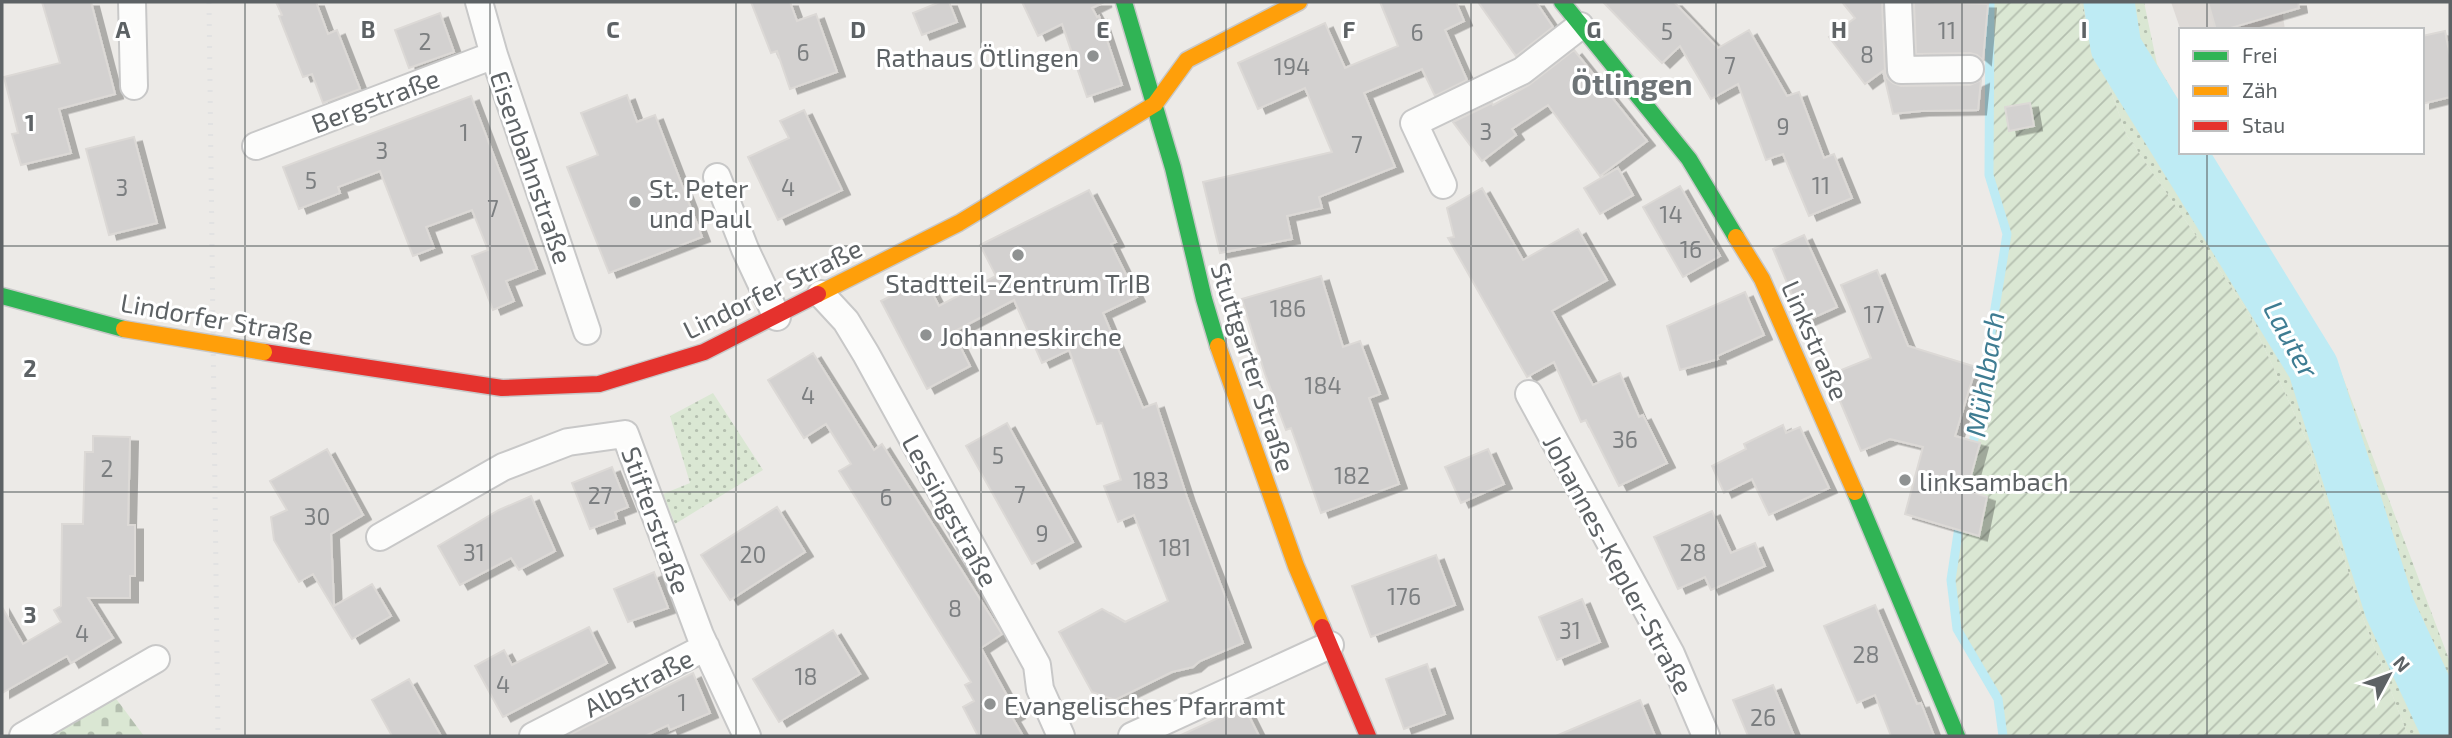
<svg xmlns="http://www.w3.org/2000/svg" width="2452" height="738" viewBox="0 0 2452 738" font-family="'Exo 2',sans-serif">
<defs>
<pattern id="grass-dots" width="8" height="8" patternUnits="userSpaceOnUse" patternTransform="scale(1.75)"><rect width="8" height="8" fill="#dae7d3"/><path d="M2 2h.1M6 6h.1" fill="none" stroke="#b4bfaf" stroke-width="1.8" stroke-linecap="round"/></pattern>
<pattern id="cemetery-stones" width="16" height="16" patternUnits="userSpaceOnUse" patternTransform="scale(1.75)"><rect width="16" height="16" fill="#dae7d3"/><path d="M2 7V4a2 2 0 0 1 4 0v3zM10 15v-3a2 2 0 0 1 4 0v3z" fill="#b4bfaf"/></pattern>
<pattern id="garden-furrows" width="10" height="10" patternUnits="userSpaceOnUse" patternTransform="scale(1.75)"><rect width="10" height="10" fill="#dae7d3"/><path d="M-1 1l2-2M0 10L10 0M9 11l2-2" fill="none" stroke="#b4bfaf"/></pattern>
<filter id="shadow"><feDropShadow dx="8" dy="4.5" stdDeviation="0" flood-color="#0004"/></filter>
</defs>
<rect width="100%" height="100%" fill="#eceae7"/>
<path fill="#dedad7" d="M2171,2H2281L2285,30L2181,31Z"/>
<path fill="url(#grass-dots)" d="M2080,2H2144L2157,64L2181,106V152H2206L2230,196L2335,356L2450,662V736H2408L2362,615L2306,439L2247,310L2126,134Z
M713,393L763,470L675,524L663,494L690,483L670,416Z"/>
<path fill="url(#cemetery-stones)" d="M108,688L144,736H23Z"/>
<path fill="url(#garden-furrows)" d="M1990,2H2080L2126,134L2247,310L2306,439L2362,615L2408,736H2003L1998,699L1957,629L1951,580L2007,234L1989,175Z"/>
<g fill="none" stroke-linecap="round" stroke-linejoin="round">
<path stroke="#beebf4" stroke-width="9" d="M1972,451L2007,234L1989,175L1990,2
M1960,520L1951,580L1957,629L1998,699L2003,736"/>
<path stroke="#beebf4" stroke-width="51" d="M2109,2L2116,47L2313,367L2390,609L2449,736"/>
</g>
<path fill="#d3d1d0" stroke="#dcd9d6" stroke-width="2" filter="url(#shadow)" d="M42,2H91L115,94L59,109L71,153L21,165L12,134L18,133L4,77L60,63Z
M276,2H316L328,34L337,30L360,89L323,103L312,74L303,77L279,16L282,15Z
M751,2H790L797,21L816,14L837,72L790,89L777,51L771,53Z
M940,2H949L957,22L922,35L913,13Z
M1022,2H1104L1092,8L1097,17L1099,16L1122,85L1087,97L1062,24L1038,36Z
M1380,2H1456L1464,21L1445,30L1467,80L1435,96L1422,69L1364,93L1395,167L1319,197L1322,208L1287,216L1292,239L1220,253L1203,182L1332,152L1305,88L1258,109L1238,63L1325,23L1345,68L1398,46Z
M1478,2H1536L1553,27L1516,56Z
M1603,2H1674L1718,48L1749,30L1787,96L1799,92L1824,158L1834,154L1852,198L1809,216L1783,154L1766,160L1738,84L1711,99L1680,46L1662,63Z
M1842,2H1882L1885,71L1887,78L1893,83L1901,86L1970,85L1981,80L1978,110L1921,111L1893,114L1883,71L1865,84L1829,37L1855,18Z
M1914,2L1988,4L1983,60L1977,55L1970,53L1916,54Z
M2208,2H2298L2299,8L2224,30H2216Z
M440,13L454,52L409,68L395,30Z
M2445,31L2450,56V97L2422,104V36Z
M1574,50L1647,141L1600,176L1548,105L1512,129L1516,135L1482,161L1453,122L1492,103L1493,105L1529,85Z
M627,95L637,122L655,115L702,237L609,273L567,167L598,155L581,113Z
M471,96L537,269L506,281L514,301L493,310L472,256L488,250L472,210L426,227L434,248L413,256L380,171L338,187L340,193L299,209L283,167Z
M2030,103L2034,126L2009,131L2005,107Z
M804,110L842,190L778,220L748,157L789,138L780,121Z
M134,137L157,223L109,235L86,149Z
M1618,168L1633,195L1600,214L1584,188Z
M1680,186L1720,256L1683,277L1643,207Z
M1482,188L1523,260L1578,229L1607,280L1552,311L1593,385L1620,373L1639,417L1643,415L1667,463L1619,486L1586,420L1581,422L1554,362L1527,377L1448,238L1454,237L1447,208Z
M1089,190L1116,242L1111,244L1137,297L1103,313L1143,408L1156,403L1187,497L1243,643L1200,661L1193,667L1172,672L1115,700L1092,692L1059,632L1102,609L1125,622L1168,601L1134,515L1118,522L1104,486L1121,480L1102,423L1097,424L1069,350L1042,363L1014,300L953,332L970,366L927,389L881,301L925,279L939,306L996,276L980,245Z
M1804,235L1837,307L1806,321L1802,319L1773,249Z
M1877,270L1908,346L1976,367L1955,436L1980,443L1967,490L1987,497L1979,536L1905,514L1923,447L1890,439L1861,451L1829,375L1871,358L1841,285Z
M1321,276L1343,347L1360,341L1380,394L1369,398L1399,484L1321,513L1291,428L1286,430L1265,374L1242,299Z
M1745,292L1764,335L1717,356L1718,359L1680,370L1667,326Z
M813,353L874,450L882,444L1002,634L981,648L1017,714L1012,717L1023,736H978L963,707L974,701L965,685L971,682L839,471L851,464L826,424L804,438L768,380Z
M1007,423L1073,542L1032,564L966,446Z
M1783,425L1786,433L1800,427L1829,488L1769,515L1752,479L1724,493L1712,466L1746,449L1744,444Z
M93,436L130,437L128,525H135V576H130V598H88L113,638L71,663L67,656L2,693V607L23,644L61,622L54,610L61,606L62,524H83L85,452H93Z
M327,449L363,515L331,534L334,606L372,584L391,616L352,639L313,574L299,582L274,540L271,517L287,510L270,481Z
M1488,449L1504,484L1461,503L1445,467Z
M612,467L628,507L615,512L617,519L590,529L572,483Z
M531,496L555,551L519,570L511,558L460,585L438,546L499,510Z
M777,507L805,552L730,600L701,555Z
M1712,511L1731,553L1755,543L1765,566L1711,590L1705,577L1678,589L1654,537Z
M1436,555L1455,605L1371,637L1352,586Z
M654,572L668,608L628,622L614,589Z
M1582,599L1600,642L1557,660L1539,617Z
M1875,605L1917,704L1921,703L1934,736H1891L1875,695L1857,703L1824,626Z
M589,627L607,663L503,717L475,666L504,650L512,665Z
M833,630L860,674L779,722L753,679Z
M1427,664L1445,714L1404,729L1386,679Z
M693,673L710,713L670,730L668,725L645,736H567Z
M409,679L441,736H392L372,700Z
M1773,685L1794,736H1748L1733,700Z
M1640,700L1655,736H1556Z
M1244,706L1259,736H1179Z"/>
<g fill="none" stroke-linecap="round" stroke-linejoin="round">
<g stroke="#c8c8c8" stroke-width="30">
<path id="street" d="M132,2L134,86
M479,2L494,55L587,331
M1898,2L1901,70L1970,69
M256,146L494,55
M717,177L745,249L777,317
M1443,185L1414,123L1522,71L1580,26
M821,294L846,321L866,354L1037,665L1040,689L1061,736
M1529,394L1671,654L1706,736
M380,537L503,467L568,442L625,434L700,635L747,736
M23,736L156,659
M533,736L706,647
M1132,736L1330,645"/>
</g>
<g stroke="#c8c8c8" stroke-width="19">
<path id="fast" d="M1124,2L1173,168L1204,299L1218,346
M1562,2L1689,159L1736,237
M2,296L124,329
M1855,492L1957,736"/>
</g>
<g stroke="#c8c8c8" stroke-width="19">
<path id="slow" d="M1736,237L1762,279L1855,492
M818,294L959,223L1155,104L1187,60L1299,2
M1218,346L1296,566L1322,627"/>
</g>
<g stroke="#c8c8c8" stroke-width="19">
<path id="jam" d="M264,352L502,388L599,384L704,352L818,294
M1322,627L1368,736"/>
</g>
<use href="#street" stroke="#fcfcfb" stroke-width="26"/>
<use href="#fast" stroke="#30b455" stroke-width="16"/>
<use href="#slow" stroke="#ff9f0a" stroke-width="16"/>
<use href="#jam" stroke="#e5322d" stroke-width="16"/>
<path stroke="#e2e2e2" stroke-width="5" stroke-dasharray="2 9" stroke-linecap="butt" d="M209,2L218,736"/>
<g stroke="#c8c8c8" stroke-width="19" stroke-linecap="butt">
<path id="slow-bridge" d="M124,329L264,352"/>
</g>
<use href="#slow-bridge" stroke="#ff9f0a" stroke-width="16"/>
</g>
<path fill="none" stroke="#5d6265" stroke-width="2" stroke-opacity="0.55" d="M245,2V736M490,2V736M736,2V736M981,2V736M1226,2V736M1471,2V736M1716,2V736M1962,2V736M2207,2V30M2207,152V736M2,246H2450M2,492H2450"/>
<g fill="#8f9292" stroke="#fff" stroke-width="2.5">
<circle cx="1093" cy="56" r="7"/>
<circle cx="635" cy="202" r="7"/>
<circle cx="1018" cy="255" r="7"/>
<circle cx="926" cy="335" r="7"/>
<circle cx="1905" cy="480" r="7"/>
<circle cx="990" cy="704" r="7"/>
</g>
<g text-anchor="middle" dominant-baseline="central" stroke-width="6" stroke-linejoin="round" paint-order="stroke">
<g font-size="23" fill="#7c7f81">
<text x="1947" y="30">11</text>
<text x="1667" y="31">5</text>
<text x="1417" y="32">6</text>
<text x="425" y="41">2</text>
<text x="803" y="52">6</text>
<text x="1867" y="54">8</text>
<text x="1730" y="65">7</text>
<text x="1292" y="66">194</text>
<text x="1783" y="126">9</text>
<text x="1486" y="131">3</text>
<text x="464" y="132">1</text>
<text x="1357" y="144">7</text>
<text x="382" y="150">3</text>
<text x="311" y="180">5</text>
<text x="1821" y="185">11</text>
<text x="122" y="187">3</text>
<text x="788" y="187">4</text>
<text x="493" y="208">7</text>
<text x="1671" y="214">14</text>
<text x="1691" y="249">16</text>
<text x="1288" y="308">186</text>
<text x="1874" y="314">17</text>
<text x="1323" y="385">184</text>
<text x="808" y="395">4</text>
<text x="1625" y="439">36</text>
<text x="998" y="455">5</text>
<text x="107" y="468">2</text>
<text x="1352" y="475">182</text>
<text x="1151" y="480">183</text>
<text x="1020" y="494">7</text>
<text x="600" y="495">27</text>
<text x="886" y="497">6</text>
<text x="317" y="516">30</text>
<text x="1042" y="533">9</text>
<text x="1175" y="547">181</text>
<text x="474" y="552">31</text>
<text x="1693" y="552">28</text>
<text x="753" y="554">20</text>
<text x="1404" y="596">176</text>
<text x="955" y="608">8</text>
<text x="1570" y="630">31</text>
<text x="82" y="633">4</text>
<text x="1866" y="654">28</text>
<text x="806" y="676">18</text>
<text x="503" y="684">4</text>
<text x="682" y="702">1</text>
<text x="1763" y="717">26</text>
</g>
<g font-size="26" fill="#5d6265" stroke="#fff" text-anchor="start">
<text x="1079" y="56" text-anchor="end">Rathaus Ötlingen</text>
<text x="649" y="187">St. Peter<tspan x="649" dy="30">und Paul</tspan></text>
<text x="1018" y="282" text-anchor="middle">Stadtteil-Zentrum TrIB</text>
<text x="940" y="335">Johanneskirche</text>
<text x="1919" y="480">linksambach</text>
<text x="1004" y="704">Evangelisches Pfarramt</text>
</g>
<g font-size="26" fill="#5d6265" stroke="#fff">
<text transform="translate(375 100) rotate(-21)">Bergstraße</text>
<text transform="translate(532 167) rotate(71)">Eisenbahnstraße</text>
<text transform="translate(772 288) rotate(-26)">Lindorfer Straße</text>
<text transform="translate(217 318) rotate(10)">Lindorfer Straße</text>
<text transform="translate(1816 340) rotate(66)">Linkstraße</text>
<text transform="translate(1254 367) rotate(72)">Stuttgarter Straße</text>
<text transform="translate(951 510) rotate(61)">Lessingstraße</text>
<text transform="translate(657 520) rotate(70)">Stifterstraße</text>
<text transform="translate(1619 564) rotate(62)">Johannes-Kepler-Straße</text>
<text transform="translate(638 682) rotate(-27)">Albstraße</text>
</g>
<g font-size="28" font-style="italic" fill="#3e7c92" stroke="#fff">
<text transform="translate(2292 339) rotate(61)">Lauter</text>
<text transform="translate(1984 374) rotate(-81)">Mühlbach</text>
</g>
<g font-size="30" font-weight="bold" fill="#6e7477" stroke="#fff">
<text x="1632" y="83">Ötlingen</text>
</g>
</g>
<g font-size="23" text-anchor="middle" font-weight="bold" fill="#5d6265" stroke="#fff" stroke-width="6" stroke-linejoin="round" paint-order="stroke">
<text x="123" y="38">A</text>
<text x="368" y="38">B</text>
<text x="613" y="38">C</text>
<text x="858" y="38">D</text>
<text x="1103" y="38">E</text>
<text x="1349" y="38">F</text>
<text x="1594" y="38">G</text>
<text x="1839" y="38">H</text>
<text x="2084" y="38">I</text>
<text x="30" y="131">1</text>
<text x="30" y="377">2</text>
<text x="30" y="623">3</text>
</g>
<rect width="2452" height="738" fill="none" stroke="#5d6265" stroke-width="7"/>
<rect x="2179" y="28" width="245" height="126" fill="#ffffff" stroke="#bec0c1" stroke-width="2"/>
<rect x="2193" y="51" width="35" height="10" fill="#30b455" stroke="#bec0c1" stroke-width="2"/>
<text x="2242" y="63" font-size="21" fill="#5d6265">Frei</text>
<rect x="2193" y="86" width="35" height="10" fill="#ff9f0a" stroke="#bec0c1" stroke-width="2"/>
<text x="2242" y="98" font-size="21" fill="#5d6265">Zäh</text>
<rect x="2193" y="121" width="35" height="10" fill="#e5322d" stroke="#bec0c1" stroke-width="2"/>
<text x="2242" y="133" font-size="21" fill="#5d6265">Stau</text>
<g transform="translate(2389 675) rotate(49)" stroke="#ffffff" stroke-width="5" paint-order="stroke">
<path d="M0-5L12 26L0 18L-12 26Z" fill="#5d6265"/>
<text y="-10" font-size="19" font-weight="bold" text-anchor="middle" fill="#5d6265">N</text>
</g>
</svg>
